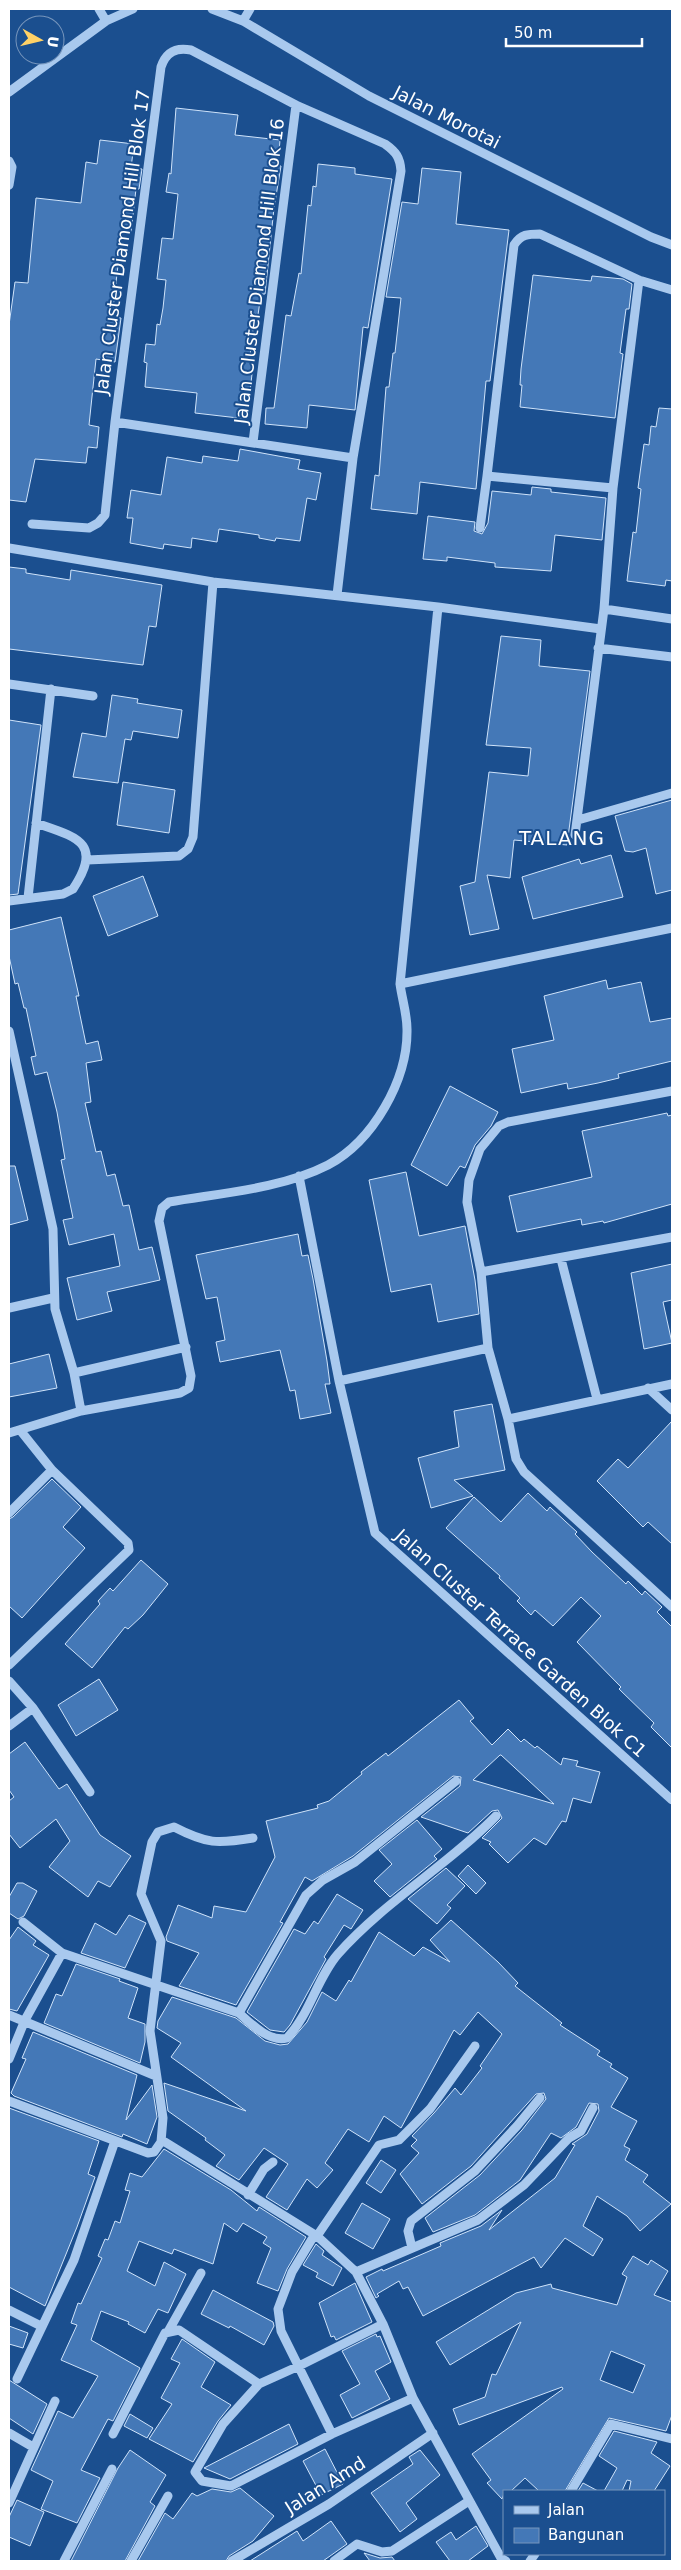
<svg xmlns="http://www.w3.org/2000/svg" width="681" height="2570" viewBox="0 0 681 2570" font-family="'DejaVu Sans',sans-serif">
<rect width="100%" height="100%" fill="#1b4f8f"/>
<path fill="#4478b7" stroke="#cfe3fa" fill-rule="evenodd" d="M176,108L238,115L235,135L280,140L278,165L281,166L274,208L265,294H261L258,315L255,314L250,356H254L247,419L195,413L197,393L145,387L147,363L144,362L146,344L155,345L157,324L160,325L163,308L166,280L157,279L162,238L173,239L178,194L166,192L169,173L171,174Z
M100,140L134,144L131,168L142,169L139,189H136L131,232L122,231L112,317L121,318L115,362L96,359L89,425L99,427L97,448L88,447L86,463L35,459L26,502L9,500V325L15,282L28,283L36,198L81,203L86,162L97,164Z
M318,164L355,168V174L392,179L368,328L363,327L355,410L309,405L307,428L265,424L266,408H274L286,315L291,316L299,273L301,274L308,205L311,206L313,186L316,187Z
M422,168L461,172L456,224L509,230L490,381H486L476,489L420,482L417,514L371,509L375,475L379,476L386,387H389L393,353H395L401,298L386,297L402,202L418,204Z
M533,275L591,281L592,276L623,279L632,284L629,309H626L620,353L623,354L615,418L520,407L522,385H520L521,369Z
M659,408L672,409V581L666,580L665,586L627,581L633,532L636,533L641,489L638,488L644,444L649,445L651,426L656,427Z
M240,449L300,460L298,469L321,473L316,500L307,498L300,541L276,538L275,541L259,538V535L219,529L217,542L192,538L191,548L164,544L163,549L130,543L133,518H127L131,490L161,495L167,457L202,463L203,456L238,461Z
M532,487L551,489V492L606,498L602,540L555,535L551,571L495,567V563L447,557V561L423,559L428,516L475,522L474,531L482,534L488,523L492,491L531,495Z
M9,567L26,569V573L70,580L71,570L162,585L156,627L149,626L143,665L9,649Z
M501,636L541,640L539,666L590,671L567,845L514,840L510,878L487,875L499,929L470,935L460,886L475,882L489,772L528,776L531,748L486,745Z
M112,695L138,699L137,703L182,710L178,738L133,731L131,740L125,739L118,783L73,777L82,733L106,737Z
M9,720L41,725L18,894L9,895Z
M123,782L175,790L169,833L117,825Z
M672,800V890L656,894L646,848L633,852L625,851L615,816Z
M611,855L623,897L533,919L522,877L579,859L581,864Z
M143,876L158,916L108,936L93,896Z
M61,917L79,996H76L86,1044L98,1041L102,1060L86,1063L91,1102L85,1103L96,1152L101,1151L107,1176L115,1174L123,1206L129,1205L139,1250L152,1247L160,1280L107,1292L112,1311L77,1320L67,1278L120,1266L114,1234L69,1245L63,1220L73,1218L61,1160L65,1159L57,1112L47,1072L35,1075L31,1057L36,1056L26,1008H24L18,983L15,984L9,956V930Z
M606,980L608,989L641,982L650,1022L672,1018V1061L618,1074L619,1078L598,1083L568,1089L567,1083L521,1093L512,1049L554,1040L544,996Z
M450,1086L498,1112L491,1126L475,1145L465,1168L460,1166L447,1186L411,1165Z
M667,1113L668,1116L672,1115V1204L604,1223L603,1221L582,1225L581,1219L517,1232L509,1196L592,1177L582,1131Z
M9,1166H15L28,1220L9,1225Z
M406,1172L419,1236L465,1226L475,1280L479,1314L438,1322L431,1284L391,1292L369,1180Z
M298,1234L302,1256L308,1255L313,1279L327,1361L330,1384H325L331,1413L300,1419L295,1390L290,1391L280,1350L220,1362L216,1342L225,1340L217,1297L206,1299L196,1255Z
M672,1264V1300L663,1302L672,1343L644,1349L631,1273Z
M49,1354L57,1388L9,1397V1364Z
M492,1404L505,1470L454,1480L473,1496L431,1508L418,1458L459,1447L454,1411Z
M672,1421V1544L648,1522L643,1527L597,1481L618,1459L628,1468Z
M52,1479L81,1507L63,1527L85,1548L22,1618L9,1606V1519L13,1517Z
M528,1493L547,1511L550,1507L565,1521L577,1532L575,1534L592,1552L626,1584L628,1581L642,1595L645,1591L662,1607L657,1612L672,1627V1748L651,1727L654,1723L619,1689L621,1687L577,1642L601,1616L581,1597L553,1626L535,1610L531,1615L517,1601L520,1598L499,1578L500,1576L446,1528L474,1497L501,1522Z
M141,1560L168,1584L143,1615L128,1629L125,1627L92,1668L65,1644L100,1604L98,1601L110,1588L113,1591Z
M99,1679L118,1710L76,1736L58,1705Z
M459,1700L474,1718L470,1721L492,1745L508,1729L521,1742L524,1739L535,1748L537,1746L561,1765L563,1758L578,1761L576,1766L600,1772L591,1803L573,1798L566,1822L562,1821L546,1845L534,1838L508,1863L489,1844L491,1842L482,1838L502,1818L498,1810L492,1811L468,1833L421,1817L460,1786L461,1777L453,1776L353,1856L312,1881L305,1877L280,1922L283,1923L236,2005L179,1986L199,1953L167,1941L166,1937L178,1905L212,1918L214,1906L246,1912L275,1857L266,1821L318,1808L317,1805L329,1801L362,1774L361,1772L386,1753L388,1756ZM500,1755H501L554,1804L473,1780Z
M25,1742L59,1789L67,1784L100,1835L131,1856L110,1887L98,1881L88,1897L49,1867L70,1841L56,1819L20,1848L9,1834V1801L14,1797L9,1790V1754Z
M417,1820L442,1849L434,1856L437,1859L390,1897L374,1881L392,1864L379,1850Z
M468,1865L486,1883L476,1894L458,1876Z
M446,1868L465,1886L447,1905L451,1908L437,1924L408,1899Z
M17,1883H23L37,1891L24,1916L18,1919L9,1913V1897Z
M337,1894L363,1910L351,1929L344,1925L324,1957L326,1959L290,2025L284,2032L270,2030L247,2012L294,1929L305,1934L314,1921L318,1924Z
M129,1915L146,1923L125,1968L81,1953L95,1923L116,1935Z
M451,1920L498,1962L518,1983L515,1986L562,2023L560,2025L600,2051L597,2055L612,2064L610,2067L628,2078L611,2107L637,2121L624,2146L630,2149L625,2160L648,2175L643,2182L671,2204L640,2231L627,2216L597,2196L583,2226L603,2239L593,2256L565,2238L541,2268L534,2257L423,2316L408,2287L403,2289L399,2281L377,2294L379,2296L376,2298L366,2277L382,2269L383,2271L441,2246L440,2243L481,2226L502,2210L489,2230L555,2178L575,2145L572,2144L587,2134L599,2111L598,2104L589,2103L576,2127L561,2138L551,2133L520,2180L475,2215L433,2232L425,2218L480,2175L522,2130L546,2099L544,2093L536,2094L471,2166L422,2204L400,2174L419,2153L411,2146L417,2140L412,2136L434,2113L455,2088L461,2095L482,2068L480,2066L502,2034L478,2012L460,2035L454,2030L401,2128L384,2116L369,2142L348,2129L325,2163L333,2170L317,2188L307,2179L287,2210L266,2197L288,2164L264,2148L239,2180L216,2166L225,2155L205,2140L206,2138L168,2111L164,2083L246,2111L171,2057L181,2043L157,2028L158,2021L172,1997L236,2018L265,2041L280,2045L288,2044L307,2022L322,1992L336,2001L349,1980L351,1982L379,1932L414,1956L423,1947L450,1962L430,1940Z
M18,1927L36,1941L33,1945L49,1955L17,2011L9,2009V1940Z
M76,1964L120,1979L119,1981L138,1988L128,2018L145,2024V2042L140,2063L44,2023L56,1994L62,1996Z
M33,2032L137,2075L126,2120L152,2085L157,2117L147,2144L123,2134L122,2137L14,2096L11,2093L26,2059L22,2058Z
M9,2108L99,2141L88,2174L95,2177L77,2227L45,2306L9,2287Z
M164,2149L231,2190L257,2211L259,2207L306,2237L287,2269L278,2291L257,2283L271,2248L263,2243L267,2237L243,2223L237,2232L224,2223L213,2264L174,2249L172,2254L139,2241L127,2271L155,2286L164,2262L186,2274L168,2313L158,2309L145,2333L128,2324L129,2322L101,2311L91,2340L140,2368L113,2421L108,2419L81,2470L100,2478L77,2523L41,2509L53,2481L31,2470L58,2411L73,2418L98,2376L61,2360L77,2325L71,2323L78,2303L81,2304L102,2258L98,2256L105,2239L108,2240L115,2221L120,2223L130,2191L125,2190L130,2173L142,2177Z
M381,2160L396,2170L381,2193L366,2183Z
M362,2203L390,2219L373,2249L345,2233Z
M316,2244L324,2251L322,2255L342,2268L333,2286L316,2277L318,2273L303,2265Z
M633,2256L648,2265L651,2260L668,2271L654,2295L672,2302V2415L666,2431L609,2418L565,2491H539L525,2478L511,2491H505L502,2499L487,2483L491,2480L472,2454L563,2389L562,2387L459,2425L453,2409L485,2397L492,2374L496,2375L521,2322L450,2365L436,2342L516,2293L551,2284L552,2288L617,2305L627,2277L622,2274ZM611,2351L645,2365L633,2393L600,2380Z
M355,2283L372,2322L336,2340L334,2336L331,2337L319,2303Z
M213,2290L273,2322L274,2326L264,2345L230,2326L229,2328L201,2314Z
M9,2326L28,2333L23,2348L9,2344Z
M376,2334L377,2337L380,2336L391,2362L375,2371L390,2399L352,2418L340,2395L360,2384L342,2351Z
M182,2339L215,2362L201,2387L231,2405L218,2421L193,2462L149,2439L172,2404L161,2398L180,2363L171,2359Z
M9,2380L47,2404L33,2434L9,2418Z
M130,2414L153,2428L147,2438L124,2426Z
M289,2424L298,2444L230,2479L204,2468Z
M614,2431L657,2442L651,2453L670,2466L654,2491H629L631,2481L627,2480L622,2491H604L617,2468L599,2456Z
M325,2449L343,2484L321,2495L303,2461Z
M130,2450L166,2475L150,2502L155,2506L125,2561H71L118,2468Z
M420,2450L440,2475L406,2503L417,2519L400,2532L371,2493L413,2464L409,2457Z
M583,2483L598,2491H578Z
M240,2488L274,2516L253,2541L229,2556L226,2561H138L165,2513L173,2519L192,2493L197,2496L212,2489L231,2492Z
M17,2500L44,2512L30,2546L9,2537V2517Z
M331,2521L347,2544L323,2561H250L297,2531L303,2541Z
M476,2526L488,2546L468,2561H450L436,2542L451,2532L456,2540Z
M364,2553L380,2558L392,2557L395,2561H370Z"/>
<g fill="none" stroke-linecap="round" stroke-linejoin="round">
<path stroke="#a9c9ee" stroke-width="9" d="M99,9L106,21
M212,9L243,21L369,96L651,237L672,245
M243,21L250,9
M9,92L106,21L133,9
M9,161L12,167L9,185
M253,442L296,105
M613,488L487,476L514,245C521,234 528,234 540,234L639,280L672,290
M32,524L89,528L98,523L105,515L115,422L161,67C166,52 176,47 191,50L296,105L385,144C396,152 400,157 401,171L353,458L115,422
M480,528L487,476
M9,548L213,582L438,607
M337,595L353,458
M604,609L672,619
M598,648L672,657
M9,684L93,696
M578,820L672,793
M575,835L604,609L613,488L639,280
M87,860L179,856L188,849L193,837L213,582
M28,898L51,689
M9,901L63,894L73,889C104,842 76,837 36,823
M400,984L672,928
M9,1031L53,1229L55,1309L74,1373L186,1347
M672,1091L508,1122L499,1126L480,1149L469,1180L467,1202L481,1272L488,1348L508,1419L516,1459L524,1472L672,1607
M299,1176L339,1381L375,1533L672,1800
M561,1259L597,1399
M481,1272L672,1237
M9,1308L53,1298
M74,1373L81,1411
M339,1381L488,1348
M648,1388L672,1410
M508,1419L672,1384
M9,1433L81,1411L180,1393L189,1388L191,1376L159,1221L162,1208L169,1202C221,1193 281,1189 328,1165C373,1141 408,1080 407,1029C407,1014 402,999 400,984L438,607L601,629
M9,1513L52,1470
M9,1665L129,1550L128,1543L52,1470L20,1430
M9,1681L33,1708L90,1792
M9,1726L33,1708
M456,1781L355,1862L323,1880L306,1895L239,2013C251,2024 270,2043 287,2038C310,2014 317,1978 338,1954C385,1901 447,1866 496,1816
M23,1922L62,1953L239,2013
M9,2015L156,2076
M9,2059L25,2020L62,1953
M9,2101L148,2153L154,2152L161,2142L163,2118L150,2031L161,1941L141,1894L152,1842L158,1832L174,1827C207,1844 217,1844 253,1838
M161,2142H165L317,2236L356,2272L383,2324L413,2398L501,2558L506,2561
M248,2195L264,2169L273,2162
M412,2248L408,2231L411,2221L475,2171L517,2126L540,2098
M356,2272L478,2220L524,2185L569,2138L581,2131L593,2108
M9,2310L41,2326
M383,2324L299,2366L259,2384L223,2424L195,2472L202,2481L231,2486L332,2434L413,2398
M169,2330L201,2273
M17,2379L74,2260L115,2141
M9,2433L33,2447
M113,2434L165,2333L179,2330L259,2384
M332,2434L281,2331L278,2309L292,2272L312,2239L317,2236L379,2145L399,2140L430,2109L475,2046
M571,2491L611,2424L672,2439
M9,2503L55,2401
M64,2561L112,2469
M131,2561L168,2496
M232,2561L329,2504L433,2433
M334,2561L357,2544L382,2552L392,2551L469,2501
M530,2561L535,2554"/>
</g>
<g text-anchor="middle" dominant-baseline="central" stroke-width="4" stroke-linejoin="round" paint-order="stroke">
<g font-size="18" fill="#fff" stroke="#1b4f8f">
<text transform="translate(447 117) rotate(27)">Jalan Morotai</text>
<text transform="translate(122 242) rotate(-82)">Jalan Cluster Diamond Hill Blok 17</text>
<text transform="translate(259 271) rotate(-83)">Jalan Cluster Diamond Hill Blok 16</text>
<text transform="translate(521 1643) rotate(42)">Jalan Cluster Terrace Garden Blok C1</text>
<text transform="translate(325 2485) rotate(-32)">Jalan Amd</text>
</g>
<g font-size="20" letter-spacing="1" fill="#fff" stroke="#1b4f8f">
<text x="562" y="838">TALANG</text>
</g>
</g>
<rect width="681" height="2570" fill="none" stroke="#ffffff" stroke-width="20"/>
<rect x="503" y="2490" width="162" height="65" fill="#1b4f8f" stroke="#7695bc"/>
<rect x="514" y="2506" width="25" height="8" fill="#a9c9ee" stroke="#7695bc"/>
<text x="548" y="2515" font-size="15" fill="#ffffff">Jalan</text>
<rect x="514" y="2528" width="25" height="15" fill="#4478b7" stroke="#7695bc"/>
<text x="548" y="2540" font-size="15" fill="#ffffff">Bangunan</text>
<g transform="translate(40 40) rotate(98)"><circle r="24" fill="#1b4f8f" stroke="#7695bc"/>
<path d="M0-4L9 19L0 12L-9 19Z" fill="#ffd166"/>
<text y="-8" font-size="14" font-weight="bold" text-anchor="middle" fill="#ffffff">U</text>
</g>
<path d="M506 38v8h136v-8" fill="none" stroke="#ffffff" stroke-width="2.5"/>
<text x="514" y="38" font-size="15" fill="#ffffff" stroke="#1b4f8f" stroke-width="4" paint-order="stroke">50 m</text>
</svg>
